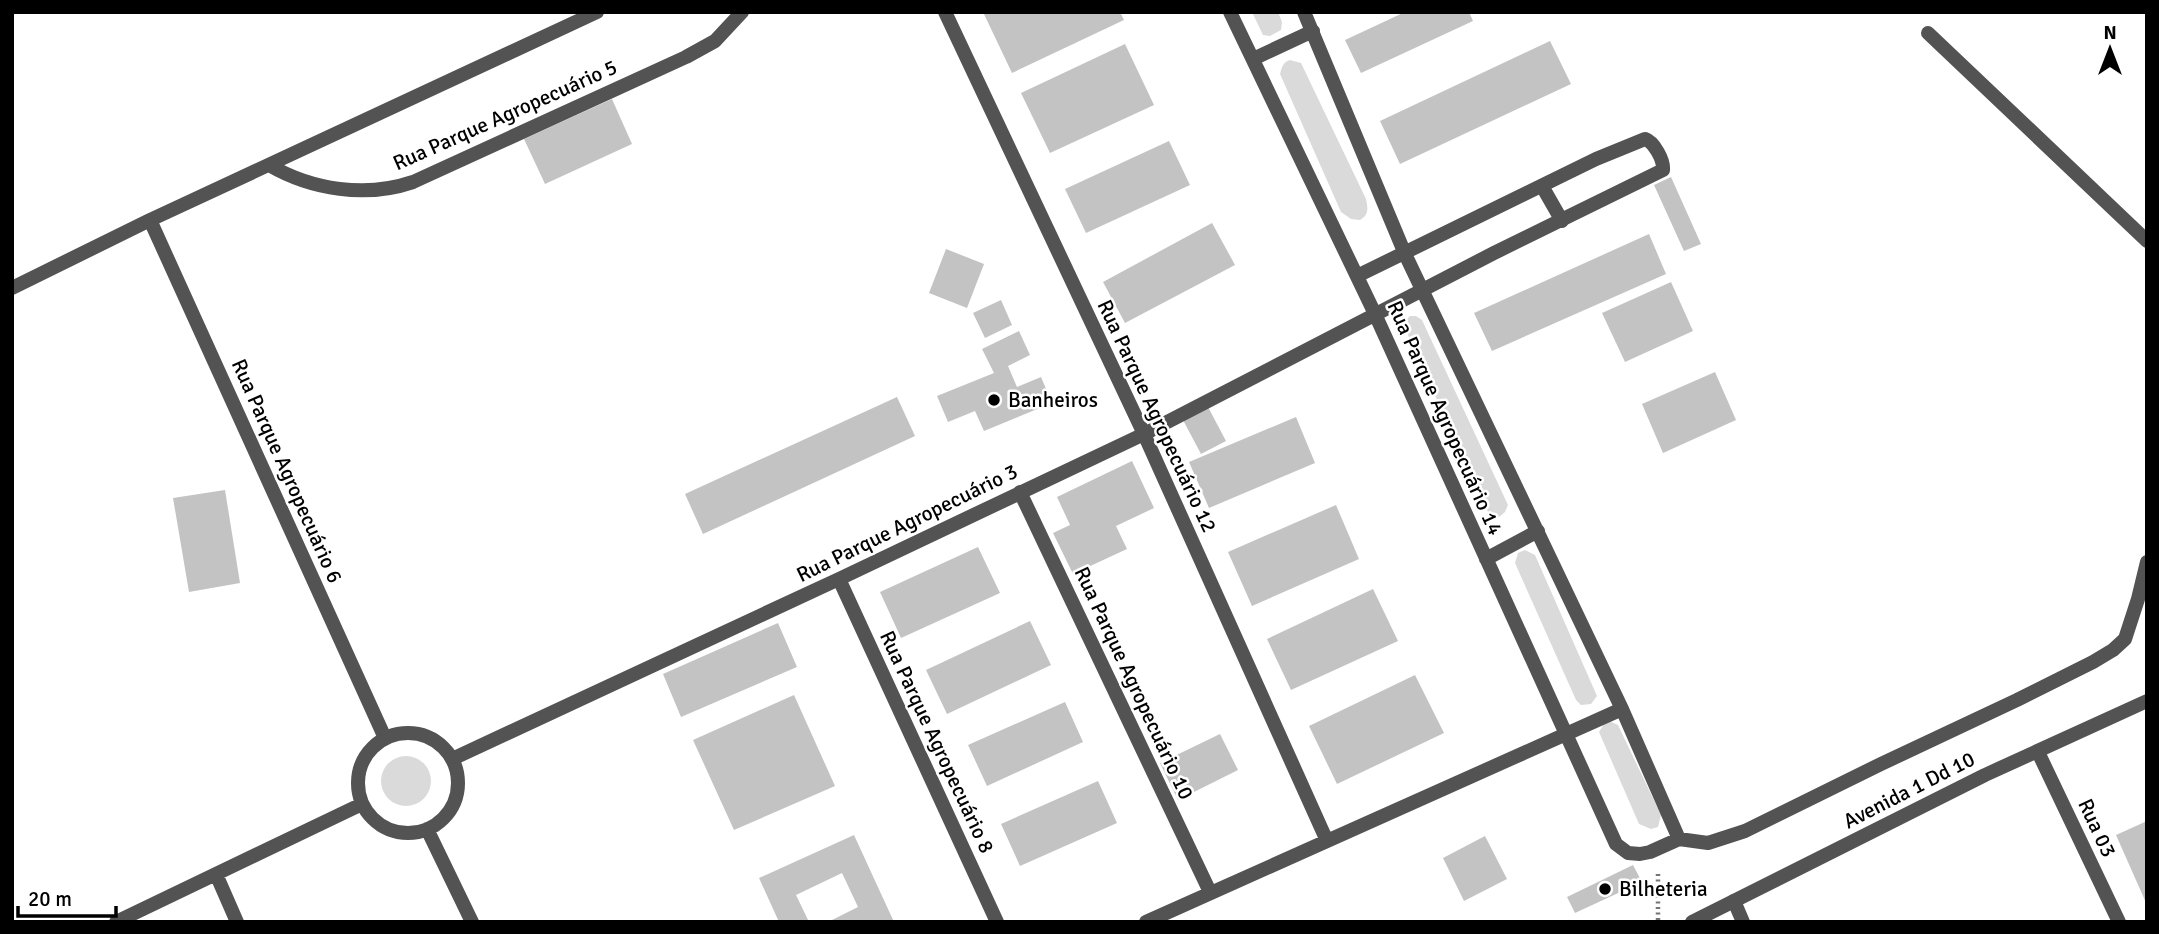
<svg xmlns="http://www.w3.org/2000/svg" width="2159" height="934" viewBox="0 0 2159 934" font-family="Signika,sans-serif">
<rect width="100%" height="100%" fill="#fff"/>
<path fill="#dadada" d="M1252,12H1278L1282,22L1281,30L1270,36L1263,35Z
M1290,60L1301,63L1366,199C1368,208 1369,215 1360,220L1351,219L1341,212L1280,74C1282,67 1283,62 1290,60Z
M1410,316H1416L1422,320L1508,505L1505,512L1499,517L1492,516L1485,508L1404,326L1406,320Z
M1525,550L1535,555L1597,696L1591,704L1581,705L1576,700L1515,563L1518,553Z
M1609,721L1618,725L1661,815L1658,827L1651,829L1639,824L1599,732L1604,724Z
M381 781a25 25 0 1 1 50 0a25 25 0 1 1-50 0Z"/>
<path fill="#c3c3c3" d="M983,12H1120L1124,20L1012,73Z
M1405,12H1469L1473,21L1361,73L1345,40Z
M1550,41L1571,84L1400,164L1380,121Z
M1125,44L1154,105L1050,153L1021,93Z
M612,99L632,144L545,184L524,139Z
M1169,141L1190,185L1086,233L1065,189Z
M1671,177L1701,244L1684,251L1654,185Z
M1212,223L1235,265L1125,323L1103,282Z
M1649,234L1666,274L1492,351L1474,313Z
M946,249L984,264L967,308L929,293Z
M1671,282L1693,331L1625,362L1602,313Z
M1001,300L1012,325L985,338L973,313Z
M1019,331L1030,355L1008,366L1017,387L1041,377L1052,403L984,431L975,411L948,422L937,396L994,373L982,349Z
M1715,372L1736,420L1663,453L1642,404Z
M897,397L915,436L703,534L685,494Z
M1208,407L1226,441L1201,454L1183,420Z
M1296,417L1315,463L1209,508L1189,462Z
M1132,461L1154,508L1116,526L1127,549L1073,574L1053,533L1070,525L1057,497Z
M225,490L240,583L189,592L173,498Z
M1336,505L1359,559L1252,606L1228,552Z
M978,547L1000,593L901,638L880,592Z
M1373,589L1398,641L1291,690L1267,639Z
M1030,621L1051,665L947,714L926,670Z
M778,623L797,667L681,717L663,674Z
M1415,675L1444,733L1337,784L1309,726Z
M794,695L835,786L734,830L693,740Z
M1065,702L1083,742L987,786L968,745Z
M1220,734L1238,770L1178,800L1160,763Z
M1098,781L1117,823L1020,866L1001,824Z
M2147,821V905L2116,835Z
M854,835L894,922H828L858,907L842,873L796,895L809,922H779L759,878Z
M1485,836L1507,879L1464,901L1443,858Z
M1633,865L1642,882L1575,913L1567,897Z"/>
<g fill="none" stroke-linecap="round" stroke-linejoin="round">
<path stroke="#757575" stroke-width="4.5" stroke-dasharray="2 3.5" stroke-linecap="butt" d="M1658,874V922"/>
<path stroke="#535353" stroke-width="14" d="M1928,33L2147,241"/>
<path stroke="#535353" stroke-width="14" d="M945,12L1144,434L1327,841
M1230,12L1375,314L1616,844L1628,853L1640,854L1650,852L1679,839L1708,843L1745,831L1881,764L2017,700L2093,662L2113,650L2125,639L2138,599L2147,562
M1304,12L1405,254L1622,709L1679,839
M1253,59L1313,31
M269,165C312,190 366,198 413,182L686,57L715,41L742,12
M1542,186L1562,221
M150,220L385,738
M12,288L150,220L597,12
M1020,492L1210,892
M1486,559L1538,531
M839,579L997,922
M358 783a50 50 0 1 1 100 0a50 50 0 1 1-100 0Z
M2038,752L2119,922
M452,759L839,579L1144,434L1494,253L1663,170C1664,160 1654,142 1645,139L1596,159L1357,276
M427,829L472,922
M216,874L237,922
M1734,901L1743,922
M116,922L362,804
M1146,922L1622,709"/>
<path stroke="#535353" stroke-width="14" d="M1692,922L1985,775L2147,701"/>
</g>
<g fill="#000" stroke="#fff" stroke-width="2.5">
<circle cx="994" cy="400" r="7"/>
<circle cx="1605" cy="889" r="7"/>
</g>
<g text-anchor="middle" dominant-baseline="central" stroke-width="5" stroke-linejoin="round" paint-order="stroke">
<g font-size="21" fill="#000" stroke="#fff">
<text transform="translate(505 115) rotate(-24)">Rua Parque Agropecuário 5</text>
<text transform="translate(1157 416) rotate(65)">Rua Parque Agropecuário 12</text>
<text transform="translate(1445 418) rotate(66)">Rua Parque Agropecuário 14</text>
<text transform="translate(287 471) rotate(66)">Rua Parque Agropecuário 6</text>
<text transform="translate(907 523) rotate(-26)">Rua Parque Agropecuário 3</text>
<text transform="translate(1134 683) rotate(65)">Rua Parque Agropecuário 10</text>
<text transform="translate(937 742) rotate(65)">Rua Parque Agropecuário 8</text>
<text transform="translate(1909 790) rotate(-27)">Avenida 1 Dd 10</text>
<text transform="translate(2097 828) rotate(65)">Rua 03</text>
</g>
<g font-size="21" fill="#000" stroke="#fff" text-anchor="start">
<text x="1008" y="400">Banheiros</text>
<text x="1619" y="889">Bilheteria</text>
</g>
</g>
<rect width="2159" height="934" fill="none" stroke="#000000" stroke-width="28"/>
<g transform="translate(2110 49)" stroke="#ffffff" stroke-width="5" paint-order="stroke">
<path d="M0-5L12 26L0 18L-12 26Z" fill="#000000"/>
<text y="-10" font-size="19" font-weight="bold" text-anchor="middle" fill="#000000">N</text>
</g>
<path d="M18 906v10h98v-10" fill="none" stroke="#000000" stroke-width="3.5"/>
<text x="28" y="906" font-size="21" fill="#000000" stroke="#ffffff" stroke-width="5" paint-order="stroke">20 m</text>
</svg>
